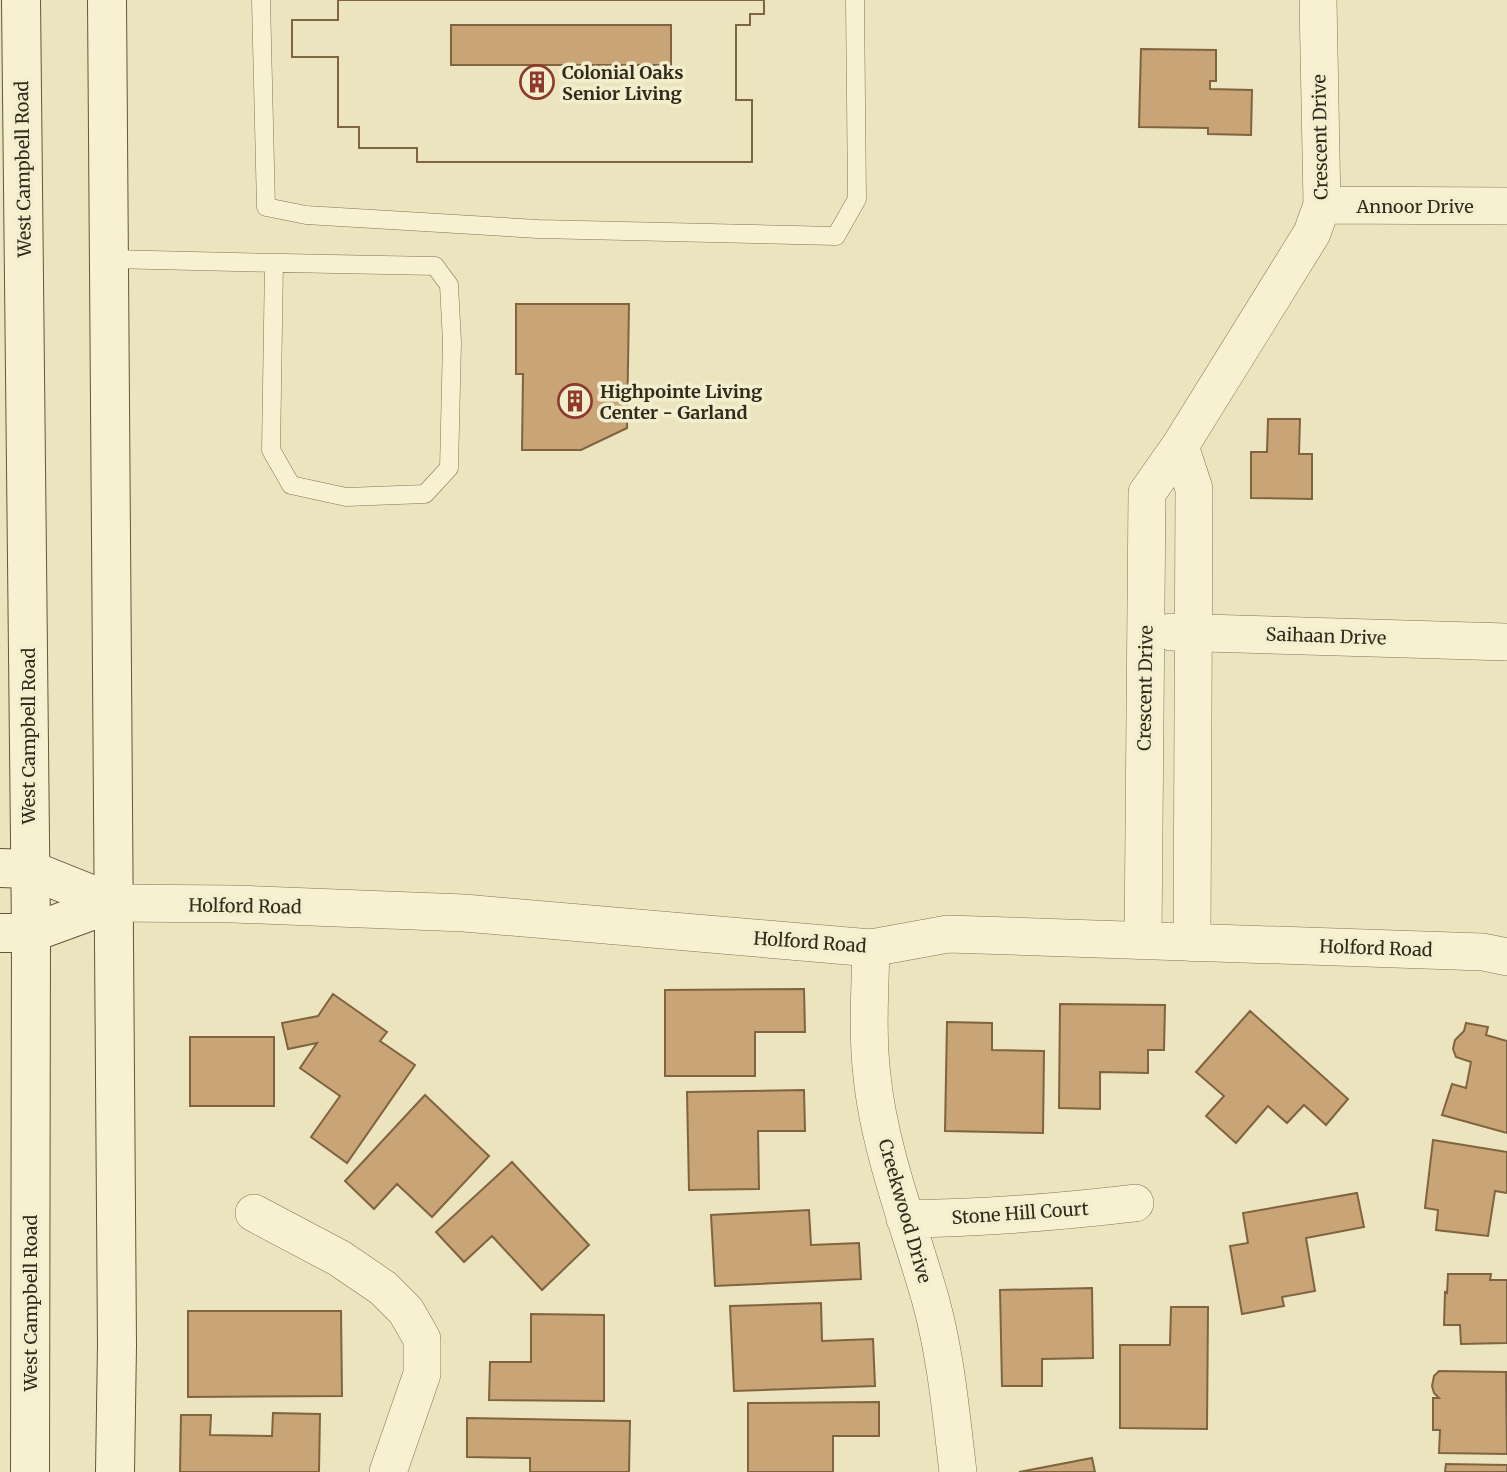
<svg xmlns="http://www.w3.org/2000/svg" width="1507" height="1472" viewBox="0 0 1507 1472" font-family="Merriweather,serif">
<rect width="100%" height="100%" fill="#ebe4be"/>
<path fill="#c8a476" stroke="#80633f" stroke-width="2" fill-rule="evenodd" d="M338,0H764V14H750V25H736V100H752V162H417V148H359V127H338V57H292V20H338ZM451,25H671V65H451Z
M338,0H764V14H750V25H736V100H752V162H417V148H359V127H338V57H292V20H338Z
M1141,49L1216,50V81H1210V89L1252,90L1251,135L1208,134V128L1139,127Z
M516,304H629L627,428L581,450H522L523,374H516Z
M1268,419H1300L1299,454H1312V499L1251,498V452H1267Z
M804,989L805,1032H755V1076H665V990Z
M333,994L387,1032L380,1041L415,1065L347,1163L311,1137L340,1096L300,1068L317,1043L288,1049L282,1023L318,1016Z
M1060,1004L1165,1005L1164,1050H1148V1073L1100,1072V1109L1059,1108Z
M1250,1011L1348,1099L1326,1125L1304,1105L1287,1123L1268,1106L1236,1143L1206,1116L1224,1096L1196,1072Z
M947,1022L992,1023V1050L1044,1051L1043,1133L945,1131Z
M1466,1023L1488,1027L1486,1035L1507,1041V1133L1442,1115L1452,1084L1466,1088L1471,1062L1456,1057L1453,1049L1455,1040L1464,1031Z
M190,1037H274V1106H190Z
M804,1090L805,1131H758L759,1189L689,1190L687,1092Z
M425,1095L489,1156L432,1217L397,1184L374,1209L345,1181Z
M1433,1140L1507,1152V1193L1495,1191L1488,1236L1436,1230L1438,1210L1425,1208Z
M512,1162L589,1245L542,1290L492,1236L464,1262L436,1232Z
M1357,1193L1364,1227L1306,1238L1315,1291L1282,1297L1284,1306L1242,1314L1230,1246L1248,1243L1243,1213Z
M809,1210L811,1245L859,1243L861,1279L715,1286L711,1215Z
M1448,1274H1491L1490,1280H1507V1343L1461,1344L1460,1325H1444L1445,1292L1447,1293Z
M1092,1288L1093,1358L1042,1359V1386H1002L1000,1290Z
M821,1303L822,1341L873,1339L875,1386L734,1391L730,1306Z
M1171,1307H1208L1207,1429L1120,1428V1345H1170Z
M188,1311H341L342,1396L188,1397Z
M531,1314L604,1315V1401L489,1400L490,1362H531Z
M1439,1371L1506,1372L1507,1454L1439,1453L1440,1430H1433V1398H1439L1434,1393L1432,1386L1434,1376Z
M879,1402V1436H833V1472H748V1403Z
M273,1413L320,1414L319,1472H180L181,1415H211L210,1435L272,1436Z
M467,1418L630,1421L629,1472H530V1458L467,1457Z
M1092,1458L1095,1472H1019Z
M1446,1464L1507,1465V1472H1445Z"/>
<g fill="none" stroke-linecap="round" stroke-linejoin="round">
<g stroke="#827558" stroke-width="19">
<path id="lane" d="M261,0L266,207L306,215L538,229L836,236L857,199L855,0
M110,259C218,262 327,264 435,266L449,285L452,342L449,468L425,494L346,497L291,485L271,450L274,263"/>
</g>
<g stroke="#827558" stroke-width="38">
<path id="street" d="M1322,205L1507,206
M1180,446L1194,489L1192,943
M1171,632L1507,642
M113,903L234,904L464,913L871,948L948,934L1483,952L1507,957
M1143,941L1147,493L1180,446L1312,233L1322,205L1318,0
M871,948C870,990 867,1033 872,1076C879,1148 910,1228 930,1298C946,1355 951,1414 958,1472
M254,1213L339,1258L383,1288L406,1311L422,1339V1374L388,1472
M905,1219C982,1218 1059,1212 1135,1203"/>
</g>
<g stroke="#64563b" stroke-width="40">
<path id="secondary" d="M21,0L31,933L30,1472
M107,0L117,1345L115,1472
M0,868L28,869L113,903
M0,933H31L113,903"/>
</g>
<use href="#lane" stroke="#f7f1d1" stroke-width="18"/>
<use href="#street" stroke="#f7f1d1" stroke-width="37"/>
<use href="#secondary" stroke="#f7f1d1" stroke-width="38"/>
</g>
<defs>
<g id="building-ring" transform="scale(1.75)"><circle r="9.5" fill="#f3eecd" stroke="#8e392b" stroke-width="1.5"/><path d="M-4-6H4V6H1V3H-1V6H-4ZM-2.5-4.3h1.7v1.8h-1.7ZM.8-4.3h1.7v1.8H.8ZM-2.5-1h1.7V.8h-1.7ZM.8-1h1.7V.8H.8Z" fill="#8e392b"/></g>
</defs>
<g fill-rule="evenodd">
<use href="#building-ring" x="537" y="82"/>
<use href="#building-ring" x="575" y="401"/>
</g>
<g text-anchor="middle" dominant-baseline="central" stroke-width="7" stroke-linejoin="round" paint-order="stroke">
<g font-size="18" font-weight="bold" fill="#322a1c" stroke="#f3eecd" text-anchor="start">
<text x="562" y="72">Colonial Oaks<tspan x="562" dy="21">Senior Living</tspan></text>
<text x="600" y="391">Highpointe Living<tspan x="600" dy="21">Center - Garland</tspan></text>
</g>
<g font-size="18" fill="#322a1c" stroke="#f3eecd">
<text transform="translate(1320 137) rotate(-91)">Crescent Drive</text>
<text transform="translate(23 169) rotate(-91)">West Campbell Road</text>
<text x="1415" y="206">Annoor Drive</text>
<text transform="translate(1326 636) rotate(2)">Saihaan Drive</text>
<text transform="translate(1145 688) rotate(-89)">Crescent Drive</text>
<text transform="translate(28 736) rotate(-90)">West Campbell Road</text>
<text transform="translate(245 906) rotate(1)">Holford Road</text>
<text transform="translate(810 942) rotate(4)">Holford Road</text>
<text transform="translate(1376 948) rotate(2)">Holford Road</text>
<text transform="translate(905 1211) rotate(74)">Creekwood Drive</text>
<text transform="translate(1020 1213) rotate(-4)">Stone Hill Court</text>
<text transform="translate(30 1303) rotate(-90)">West Campbell Road</text>
</g>
</g>
</svg>
